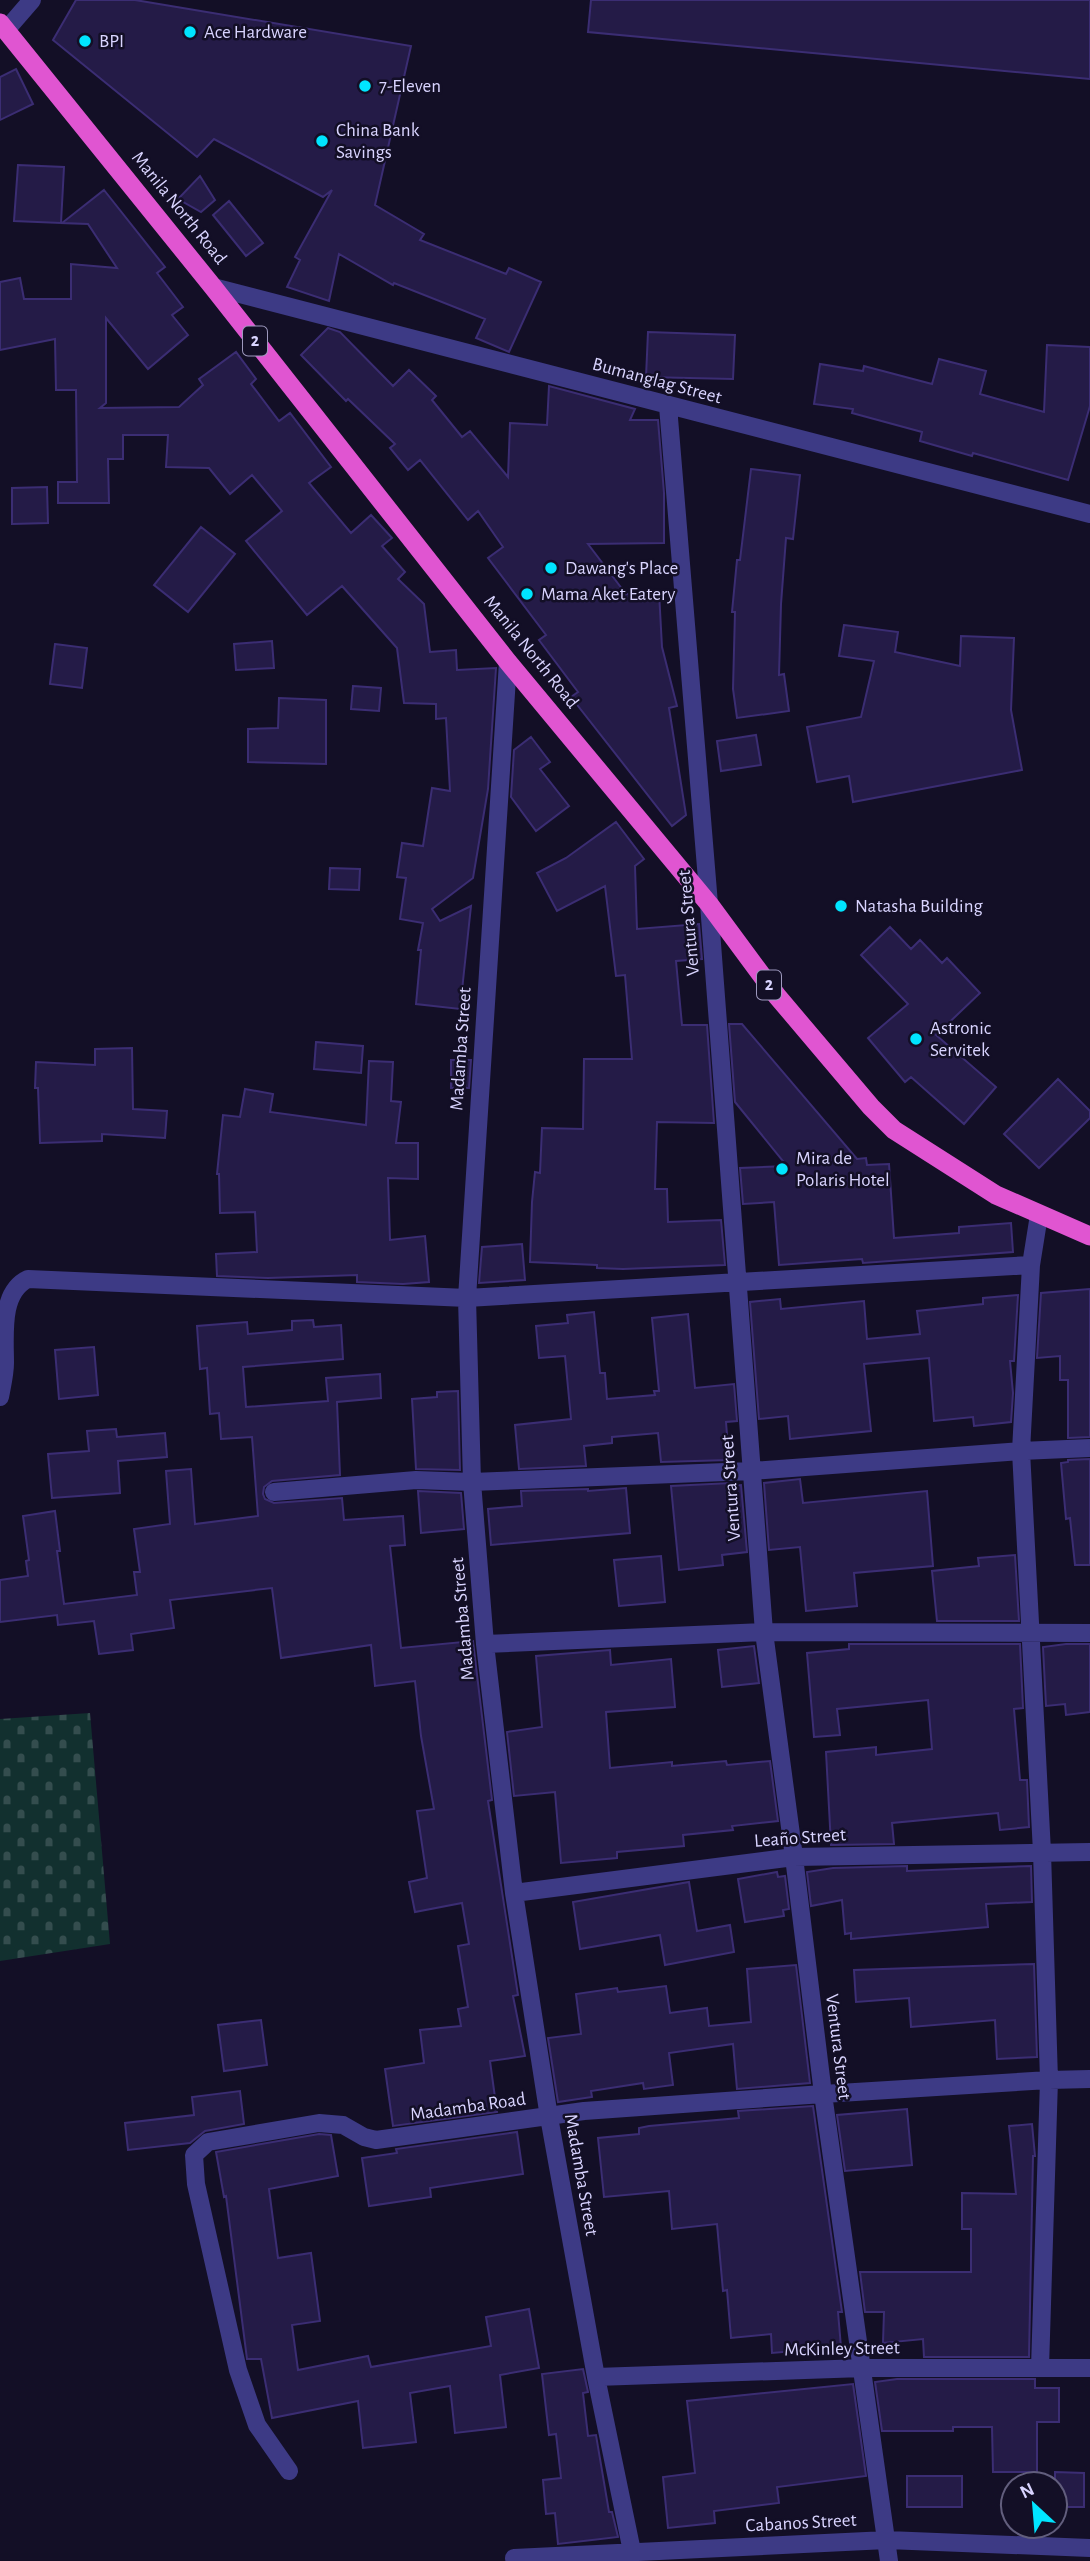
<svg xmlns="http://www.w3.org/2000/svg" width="1090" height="2561" viewBox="0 0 1090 2561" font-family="'Alegreya Sans',sans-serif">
<defs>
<pattern id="cemetery-stones" width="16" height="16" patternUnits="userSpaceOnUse" patternTransform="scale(1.75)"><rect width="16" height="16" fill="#12302f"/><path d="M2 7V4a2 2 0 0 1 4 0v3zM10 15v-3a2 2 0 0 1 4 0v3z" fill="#344d4e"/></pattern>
</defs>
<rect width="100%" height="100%" fill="#130f26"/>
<path fill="url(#cemetery-stones)" d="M90,1713L110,1944L0,1961V1719Z"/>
<path fill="#241b47" stroke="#3b2d73" stroke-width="2" d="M76,0H135L411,46L375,205L424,234L420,240L506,274L509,268L541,282L509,352L476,338L485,319L394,283L393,285L339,254L329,301L287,287L300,260L295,257L332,190L323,197L214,139L197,157L53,40Z
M591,0H1090V79L588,32Z
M16,69L33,104L0,120V77Z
M18,165L64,167L61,223L14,221Z
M200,176L215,200L201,212L178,199Z
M104,190L165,267L157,273L183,307L172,315L188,335L148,369L106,318V403L100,408L179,407L203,385L199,379L236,352L256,379L251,384L279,421L290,413L331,467L309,483L351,533L371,515L392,538L382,546L405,572L398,579L424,604L430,652L456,650L457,670L496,668L488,789L473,878L432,909L440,921L471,906L460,1009L416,1004L421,950H418L423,923L400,919L406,878L397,877L402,843L423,846L432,788L450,791L446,718L436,719V704L404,703L397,648L342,586L307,615L246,541L282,511L252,475L230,494L209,468L166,467L168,435H123V459H108L109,503H58V482H77L76,390H56L55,339L0,350V282L20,278L24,299H71V264L117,268L88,224L62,223Z
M229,201L263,243L246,256L213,215Z
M328,328L340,332L393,386L409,370L436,396L432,400L462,437L470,431L508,477L510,423L547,425L549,386L635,409L630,420H658L664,493V543L588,544L626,594L659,592L662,647L677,706L669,708L686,815L672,826L571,697L578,692L539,640L546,635L488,558L503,547L478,511L468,520L420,460L408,470L390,448L395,444L348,399L346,401L301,355Z
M648,332L735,335L733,379L646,377Z
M1047,345L1090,347V406L1068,480L973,453L972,456L920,441L922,432L852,413L853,409L814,404L820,364L863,371L864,366L932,384L939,359L986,371L980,394L1044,412Z
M751,469L800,475L793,539L786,538L781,604L779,675L784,674L789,711L737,718L733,689L735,612H732L737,560H740Z
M47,487L48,523L12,524V488Z
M201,527L235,554L188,612L154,585Z
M844,625L898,632L895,652L960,666L961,636L1014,638L1011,710L1022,770L853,802L849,776L817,782L807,727L861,717L874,661L839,656Z
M272,641L274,668L236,670L234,644Z
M55,644L87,648L82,688L50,684Z
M353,686L381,688L379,711L351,709Z
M279,698L326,700V764L248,762V729L278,728Z
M756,735L761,765L721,771L717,741Z
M531,737L550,762L540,769L569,806L536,831L511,797L514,750Z
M616,822L644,859L635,866L637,929L699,924L702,959L676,961L682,1025H707L714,1123L657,1122L655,1189H667L668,1222L721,1220L725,1265L623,1269L597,1268V1265L530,1262L532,1202L535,1172L540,1173L542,1128L583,1129L584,1059H632L625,975L616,976L605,886L557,911L537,873L566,858Z
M330,868L360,869L359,890L329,889Z
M890,927L911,949L920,940L942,963L947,958L980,993L936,1035L996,1087L964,1124L911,1077L905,1082L868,1038L908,1004L861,955Z
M729,1024H742L857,1159L866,1158L867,1165L889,1164L894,1238L959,1233V1227L1011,1223L1013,1252L863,1263L862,1259L779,1265L774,1202L743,1204L740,1168L787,1166L735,1102Z
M316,1042L363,1046L361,1073L314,1069Z
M132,1048L133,1109L167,1111L165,1138L102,1134V1141L40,1143L38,1088H35L36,1062L95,1065V1049Z
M451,1060H471L469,1088H451Z
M369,1061L393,1062L391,1101L401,1102L396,1143H418V1179L388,1178L390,1240L425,1236L429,1282L403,1284L357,1282V1275L268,1278L217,1276L216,1254L257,1252L255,1212L220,1213L219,1174H217L223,1115L240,1117L245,1089L273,1094L270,1112L366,1125Z
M1058,1079L1090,1111V1118L1039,1168L1004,1134Z
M522,1244L525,1280L479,1283L482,1247Z
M1090,1289V1437L1068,1438V1380H1060V1356L1037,1358L1041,1293Z
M1018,1295L1014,1361H1010L1013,1393L1011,1422L974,1426L973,1417L934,1421L929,1358L864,1364L871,1431L790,1439L788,1416L759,1419L750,1302L780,1299L781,1309L864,1301L867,1339L920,1334L917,1311L983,1304V1298Z
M594,1312L600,1373H605L607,1399L655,1395L654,1391H659L652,1318L688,1314L695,1388L734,1384L737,1421L726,1422L729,1460L661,1462L658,1433L612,1437V1443L584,1446L586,1466L519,1469L515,1425L571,1419L565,1356L539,1358L536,1326L568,1323L567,1315Z
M313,1320L314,1327L341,1325L343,1359L243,1367L246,1407L328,1401L326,1378L380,1374L381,1398L337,1402L340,1475L272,1481L264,1487L263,1494L265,1499L274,1503L342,1498L344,1520L403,1516L405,1545L390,1546L401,1648L473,1641L492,1800L488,1801L518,1995L513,1996L525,2056L490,2061L497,2112L393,2126L385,2069L424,2063L420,2030L461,2026L458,2009L468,2007L458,1946L469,1944L462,1903L415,1912L409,1882L427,1878L417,1811L434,1809L421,1736L415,1681L375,1686L371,1645L281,1658L272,1588L170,1600L174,1628L131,1634L133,1650L99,1654L94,1621L58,1625L57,1615L0,1622V1580L28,1576L26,1561L29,1560L23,1516L55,1511L60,1551H57L64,1604L137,1595L134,1572H140L134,1529L170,1524L166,1471L191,1469L195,1524L258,1516L252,1437L221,1439L219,1413L210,1414L207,1368L200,1369L197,1326L247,1322L248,1334L292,1330V1321Z
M94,1347L98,1395L59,1399L55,1350Z
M458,1391L460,1470L416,1469L412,1399L437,1397V1392Z
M116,1429L117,1437L165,1433L167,1457L118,1461L120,1493L52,1498L48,1454L89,1451L87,1431Z
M1090,1459V1565H1075L1070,1518L1066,1519L1061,1463L1068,1462V1460Z
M800,1479L803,1503L927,1491L933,1566L854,1573L857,1606L806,1611L800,1547L769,1550L764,1483Z
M731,1483V1486L741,1485L747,1552L722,1555L723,1565L679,1570L671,1486Z
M626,1488L630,1533L491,1545L488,1509L522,1506L521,1491L588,1489V1491Z
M418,1491L461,1493L464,1529L421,1533Z
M1015,1555L1019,1621H937L932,1571L979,1566L978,1558Z
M661,1556L665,1602L619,1606L614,1560Z
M849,1644H1020L1023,1708L1014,1709L1020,1780H1027L1029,1827L1000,1830L998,1813L892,1823L894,1844L831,1845L826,1752L876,1747V1755L932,1749L928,1700L837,1709L840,1735L814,1737L807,1653L849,1649Z
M1066,1644H1090V1712L1066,1715L1065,1704L1046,1706L1043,1647Z
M754,1646L759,1683L722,1687L718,1650Z
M610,1650L611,1665L671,1659L675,1707L606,1712L610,1768L672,1762V1766L726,1761L727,1765L770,1761L778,1821L732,1826L733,1830L683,1835L684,1846L617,1852V1858L561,1863L555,1792L514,1796L507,1732L542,1727L536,1656Z
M907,1866V1871L1031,1866L1032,1902L986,1904L988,1927L851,1939V1933L845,1934L842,1900L811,1906L807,1872L833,1868Z
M777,1872L778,1877L785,1876L789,1909L783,1910L784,1916L745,1922L738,1879Z
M689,1882L697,1931L730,1925L734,1952L665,1965L660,1935L580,1949L573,1902Z
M1034,1964L1037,2057L997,2059L995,2020L911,2027L909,1998L856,2002L854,1970Z
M796,1965L810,2083L737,2089L733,2044L669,2053L673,2085L644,2089L643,2083L591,2091L592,2097L558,2102L548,2038L581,2034L576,1994L617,1988L618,1992L666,1986L670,2013L707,2008L709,2026L751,2022L747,1969Z
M261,2020L267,2065L224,2071L218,2025Z
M240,2091L244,2124L205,2131L190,2143L128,2150L125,2123L194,2115L192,2097Z
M813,2106L842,2312H838L841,2347L772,2353L771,2334L731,2338L727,2290L723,2291L717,2224L672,2229L669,2191L604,2197L598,2138L639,2134V2128L649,2126L739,2118L738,2111Z
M907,2109L912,2165L845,2171L837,2115Z
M1032,2124L1035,2156H1033L1029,2357H924L923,2339L883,2343L884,2312H865L860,2272H971V2229H962V2193L1016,2194L1009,2126Z
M517,2132L523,2174L430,2188L431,2197L369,2206L362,2158L397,2153L396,2149Z
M319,2134L331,2135L338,2176L269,2189L278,2258L311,2253L320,2321L292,2325L298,2370L368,2356L371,2367L491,2346L486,2317L529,2309L539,2368L500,2375L506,2427L455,2433L450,2386L410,2393L416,2442L363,2448L358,2401L272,2418L261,2359H247L226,2196L224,2197L216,2152Z
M583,2369L588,2392L583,2393L588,2436L596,2435L609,2512H612L618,2537L558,2544L555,2513L546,2514L543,2480L561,2478L556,2434L549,2435L542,2374Z
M1035,2379V2388H1059V2422H1037V2472H993L992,2427H953V2431H882L875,2382L897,2379Z
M853,2384L866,2476L777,2487L779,2503L714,2511L715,2523L668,2528L663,2477L695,2473L687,2401Z
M1055,2472L1084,2473V2507H1055Z
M907,2476H962V2507H907Z"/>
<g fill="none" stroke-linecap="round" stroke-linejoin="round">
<path stroke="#3d3a85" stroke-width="18" d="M213,287L1090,514
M668,406L709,904L764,1632L794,1857L823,2094L889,2561
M508,662L467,1298L472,1482L485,1644L514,1893L549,2117L596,2377L634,2561
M1039,1215L1031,1265L1021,1451L1042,1852L1049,2080L1040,2368
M0,1397C2,1386 5,1374 5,1363C5,1335 0,1292 28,1279L467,1298L1031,1265
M274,1492L416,1480L472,1482L751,1471L1021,1451L1090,1448
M485,1644L764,1632L1090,1633
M514,1893L794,1857L1090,1852
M596,2377L863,2368H1090
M289,2471L257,2425L238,2370L196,2184L194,2155L208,2142L319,2123L343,2125L364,2137L376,2140L584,2111L823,2094L1049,2080L1090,2079
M514,2558L887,2540L1090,2548"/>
<path stroke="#3d3a85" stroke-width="18" d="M6,30L32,0"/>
<path stroke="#e055d1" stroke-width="19" d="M0,23L213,287L508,662L709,904L777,996L871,1107L894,1130L996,1195L1090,1236"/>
</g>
<g fill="#00e5ff" stroke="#130f26" stroke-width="2.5">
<circle cx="190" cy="32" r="7"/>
<circle cx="85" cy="41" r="7"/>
<circle cx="365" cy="86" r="7"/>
<circle cx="322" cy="141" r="7"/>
<circle cx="551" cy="568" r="7"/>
<circle cx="527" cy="594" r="7"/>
<circle cx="841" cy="906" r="7"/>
<circle cx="916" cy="1039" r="7"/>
<circle cx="782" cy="1169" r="7"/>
</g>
<g text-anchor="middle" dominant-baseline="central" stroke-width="5" stroke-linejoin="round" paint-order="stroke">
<g fill="#130f26" stroke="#9e99be" stroke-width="2">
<rect x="243" y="326.5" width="24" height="29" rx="5"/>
<rect x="757" y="970.5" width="24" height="29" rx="5"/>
</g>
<g font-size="18" font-weight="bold" fill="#d9d4ff">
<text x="255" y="341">2</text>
<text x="769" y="985">2</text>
</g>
<g font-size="19" fill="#d9d4ff" stroke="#130f26" text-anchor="start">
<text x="204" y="32">Ace Hardware</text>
<text x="99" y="41">BPI</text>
<text x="379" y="86">7-Eleven</text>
<text x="336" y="130">China Bank<tspan x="336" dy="22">Savings</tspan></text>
<text x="565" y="568">Dawang's Place</text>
<text x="541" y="594">Mama Aket Eatery</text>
<text x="855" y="906">Natasha Building</text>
<text x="930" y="1028">Astronic<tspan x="930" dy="22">Servitek</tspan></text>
<text x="796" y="1158">Mira de<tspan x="796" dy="22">Polaris Hotel</tspan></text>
</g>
<g font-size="19" fill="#d9d4ff" stroke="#130f26">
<text transform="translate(179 208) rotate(51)">Manila North Road</text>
<text transform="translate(657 381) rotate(15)">Bumanglag Street</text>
<text transform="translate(531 652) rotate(51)">Manila North Road</text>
<text transform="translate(689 923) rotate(-95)">Ventura Street</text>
<text transform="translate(461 1049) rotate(-86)">Madamba Street</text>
<text transform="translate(731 1488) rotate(-94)">Ventura Street</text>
<text transform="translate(463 1619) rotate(-95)">Madamba Street</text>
<text transform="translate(800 1838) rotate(-4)">Leaño Street</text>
<text transform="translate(838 2047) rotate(83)">Ventura Street</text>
<text transform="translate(468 2107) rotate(-8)">Madamba Road</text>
<text transform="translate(581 2175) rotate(80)">Madamba Street</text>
<text transform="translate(842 2349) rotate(-1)">McKinley Street</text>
<text transform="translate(801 2523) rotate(-3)">Cabanos Street</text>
</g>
</g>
<g transform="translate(1034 2505) rotate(334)"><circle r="33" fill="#130f26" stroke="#625e7d" stroke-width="2"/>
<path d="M0-5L12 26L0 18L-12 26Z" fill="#00e5ff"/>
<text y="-10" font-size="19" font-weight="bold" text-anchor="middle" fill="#d9d4ff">N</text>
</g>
</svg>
